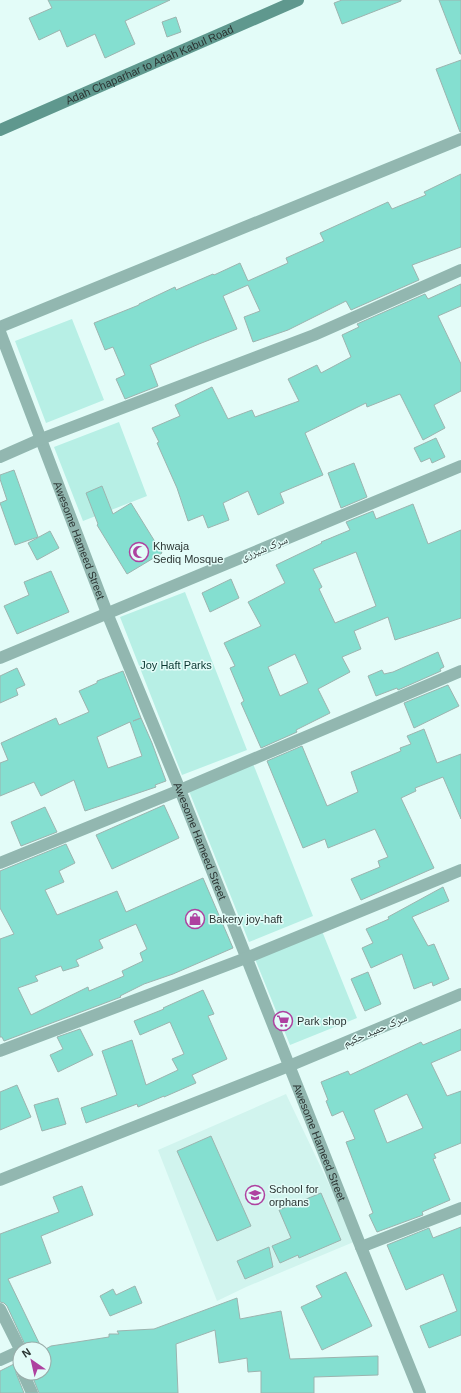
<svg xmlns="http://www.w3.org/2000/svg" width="461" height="1393" viewBox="0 0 461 1393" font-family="Helvetica,'Noto Naskh Arabic',sans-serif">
<rect width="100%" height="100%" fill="#e3fcf8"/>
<path fill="#d1f4ee" d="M286,1094L356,1241L246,1287L217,1301L158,1150Z"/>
<path fill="#b7efe5" d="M72,319L104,400L46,423L15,341Z
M119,422L147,496L83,521L54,447Z
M185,592L247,750L182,775L120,617Z
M252,761L313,916L249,942L187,786Z
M322,931L357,1018L290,1045L255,959Z"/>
<path fill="#84dfd0" stroke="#9cb4af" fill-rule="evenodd" d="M48,0H170L125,21L135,44L105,58L95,34L67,47L60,30L39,40L29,18L52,8Z
M342,0H401V1L342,24L334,3Z
M439,0H461V54H460Z
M176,17L181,32L167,37L162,22Z
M461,60V132H460L436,69Z
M461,174V247L412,265L419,280L351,310L346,301L288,330L253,342L244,317L260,311L248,285L223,296L237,329L199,344L150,365L158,386L125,399L116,379L125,375L113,347L105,350L94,323L139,305V304L175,287L176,290L213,274L214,275L240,263L248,281L288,263L286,258L324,241L320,233L388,202L392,209L426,195L424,192Z
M461,284V306L438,316L461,364V391L434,405L445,428L423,440L400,394L367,407L366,403L305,433L323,475L280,493L284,503L258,515L248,491L223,503L229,520L208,528L203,515L188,521L177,488L157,443L159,442L152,428L180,416L175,405L212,387L228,419L252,410L255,417L299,401L288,379L317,365L321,373L351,357L342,335L359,327L357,324L425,294L428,299Z
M436,438L445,457L432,463L430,458L421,462L414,448Z
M354,463L367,497L341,508L328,473Z
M14,470L38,537L15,545L0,503L7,500L0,479V475Z
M102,486L113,514L131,503L162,553L127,574L97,525L98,524L86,493Z
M413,504L428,544L461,530V618L395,640L388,617L354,631L361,649L342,657L350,672L318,689L330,713L296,730L297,732L261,748L241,703L244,701L230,668L235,666L224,643L261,626L248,602L285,583L276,565L322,543L321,542L350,530L346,522L373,511L376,519ZM356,552L376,606L335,623L319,589L322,587L313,569ZM295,654L308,683L280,696L268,667Z
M50,531L59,548L37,560L28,543Z
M51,571L69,612L17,634L4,606L29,595L24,582Z
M231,579L239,598L210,612L202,593Z
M438,652L444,667L440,669L441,671L398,690L397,688L376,696L368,676L382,670L384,674L393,672Z
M17,668L25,685L16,689L18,695L0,703V676Z
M123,671L141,718L133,721L141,718L152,743L166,781L155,785L156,787L85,811L74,780L41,796L34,782L0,796V763L8,760L1,743L56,718L59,725L89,712L79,691L97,683V681ZM130,722L142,756L108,768L97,737Z
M448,685L459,706L414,728L404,703Z
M424,729L437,763L461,754V819L443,777L415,788L416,791L401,798L434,868L361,900L351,879L380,867L378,861L388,857L375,829L328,848L325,839L303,848L267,761L302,746L327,806L358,792L351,772L401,751L400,748L411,744L407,736Z
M164,805L179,838L112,869L96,835Z
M45,807L57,832L21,846L11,822Z
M66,844L75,863L59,871L64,882L45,890L57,915L117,891L126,912L203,878L233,948L173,974L144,984L120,996L121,997L4,1041L2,1037H0V939L14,934L0,908V871ZM136,924L147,949L140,953L143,961L122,971L124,976L89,991L88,987L31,1015L18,988L38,981L35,976L61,966L63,971L79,966L76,960L103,948L99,940Z
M443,887L449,901L412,917L428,946L434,944L449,979L433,986L432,982L414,989L402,954L371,968L362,948L373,943L366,929L389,919L388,917Z
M368,972L381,1004L365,1011L351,979Z
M203,990L214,1014L208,1016L227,1059L192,1075L196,1083L164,1097V1096L138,1107L137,1104L86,1123L81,1108L117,1095L102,1051L132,1040L146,1085L178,1070L172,1059L184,1054L170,1022L140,1035L134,1021L164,1009L163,1008Z
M80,1029L93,1055L58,1072L50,1055L63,1049L57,1037Z
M461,1029V1050L431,1063L447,1096L461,1091V1143L434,1154L436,1158L433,1159L450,1200L422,1212L423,1215L377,1232L369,1215L373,1213L346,1142L355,1139L343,1111L332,1116L326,1101L328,1100L321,1082L348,1071L350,1075L421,1042L423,1045ZM407,1094L423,1128L387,1143L374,1110Z
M17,1085L31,1117L0,1130V1092Z
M58,1098L66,1124L42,1131L34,1105Z
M211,1136L251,1226L217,1241L177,1151Z
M82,1186L93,1215L41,1236L51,1263L8,1279L42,1349H27L7,1306L4,1303L0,1302V1234L59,1212L53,1197Z
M321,1193L341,1240L299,1258L298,1255L280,1263L272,1246L291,1238L279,1210Z
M461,1227V1335L429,1348L420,1326L457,1311L443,1274L406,1290L387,1245L429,1228L433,1238Z
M269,1247L273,1267L245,1279L237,1261Z
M346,1272L372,1326L322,1350L301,1307L322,1297L316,1286Z
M135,1286L142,1303L110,1316L100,1296L113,1289L116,1295Z
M237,1298L240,1319L281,1311L290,1359L378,1356V1375L314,1377V1393H261V1371L248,1372L247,1358L219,1363L215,1330L176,1344L178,1393H39L31,1373H44V1350L51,1346L109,1337V1334H119L117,1331L154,1329Z
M20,1361V1366L17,1369L16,1373L24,1393H0V1371Z"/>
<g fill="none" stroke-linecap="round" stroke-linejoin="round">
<g stroke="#92b7b0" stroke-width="12">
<path d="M0,327L461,139"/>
<path id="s1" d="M0,332L107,613L180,790L361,1247L420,1393"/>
<path d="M0,457L41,439L314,335L461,270"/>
<path d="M0,658L461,466"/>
<path d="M0,863L180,790L461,671"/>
<path d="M0,1051L246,958L461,870"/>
<path d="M0,1180L289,1066L461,994"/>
<path d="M361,1247L461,1208"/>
<path d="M0,1309L20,1349"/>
<path d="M0,1360L20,1351"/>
<path d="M23,1373L32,1393"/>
</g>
<path stroke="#5f988e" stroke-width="12" id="s2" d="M0,130L298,0"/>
</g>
<defs>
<g id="mosque-ring" transform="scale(1)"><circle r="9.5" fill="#e3fcf8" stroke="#ae41a0" stroke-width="1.5"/><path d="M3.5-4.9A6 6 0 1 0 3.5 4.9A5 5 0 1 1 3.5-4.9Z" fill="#ae41a0"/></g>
<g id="shop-ring" transform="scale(1)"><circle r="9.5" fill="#e3fcf8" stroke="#ae41a0" stroke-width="1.5"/><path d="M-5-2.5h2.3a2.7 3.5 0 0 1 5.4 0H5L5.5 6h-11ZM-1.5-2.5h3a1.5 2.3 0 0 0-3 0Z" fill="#ae41a0"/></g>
<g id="supermarket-ring" transform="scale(1)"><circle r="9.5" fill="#e3fcf8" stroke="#ae41a0" stroke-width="1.5"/><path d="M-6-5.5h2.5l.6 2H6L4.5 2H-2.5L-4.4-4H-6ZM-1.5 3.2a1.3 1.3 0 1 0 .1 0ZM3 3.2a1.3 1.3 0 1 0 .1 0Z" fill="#ae41a0"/></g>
<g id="school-ring" transform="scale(1)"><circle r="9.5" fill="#e3fcf8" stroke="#ae41a0" stroke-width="1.5"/><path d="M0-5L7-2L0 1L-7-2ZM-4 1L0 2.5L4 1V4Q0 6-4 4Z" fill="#ae41a0"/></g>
</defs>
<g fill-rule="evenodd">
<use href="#mosque-ring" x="139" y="552"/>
<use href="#shop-ring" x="195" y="919"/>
<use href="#supermarket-ring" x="283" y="1021"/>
<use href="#school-ring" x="255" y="1195"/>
</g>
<g text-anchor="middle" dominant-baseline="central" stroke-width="3" stroke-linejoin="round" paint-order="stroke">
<g font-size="11" fill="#2b3533" stroke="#e3fcf8">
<text stroke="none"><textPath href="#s2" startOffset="163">Adah Chaparhar to Adah Kabul Road</textPath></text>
<text stroke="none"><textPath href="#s1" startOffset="223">Awesome Hameed Street</textPath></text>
<text transform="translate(264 548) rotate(-22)">سرک شیرزی</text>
<text stroke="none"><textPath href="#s1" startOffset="547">Awesome Hameed Street</textPath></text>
<text transform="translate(375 1030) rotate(-23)">سرک حمید حکیم</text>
<text stroke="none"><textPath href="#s1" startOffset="871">Awesome Hameed Street</textPath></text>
</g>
<g font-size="11" fill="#2b3533" stroke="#e3fcf8" text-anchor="start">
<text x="153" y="546">Khwaja<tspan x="153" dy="13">Sediq Mosque</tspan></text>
<text x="209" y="919">Bakery joy-haft</text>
<text x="297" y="1021">Park shop</text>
<text x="269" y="1189">School for<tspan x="269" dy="13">orphans</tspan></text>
</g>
<g font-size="11" fill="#08352f" stroke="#e3fcf8">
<text x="176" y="665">Joy Haft Parks</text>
</g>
</g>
<g transform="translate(32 1361) rotate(326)"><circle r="19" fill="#e3fcf8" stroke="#99aca9"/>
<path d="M0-3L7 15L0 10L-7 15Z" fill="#ae41a0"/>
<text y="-6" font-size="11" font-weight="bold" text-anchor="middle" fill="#2b3533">N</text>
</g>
</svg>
